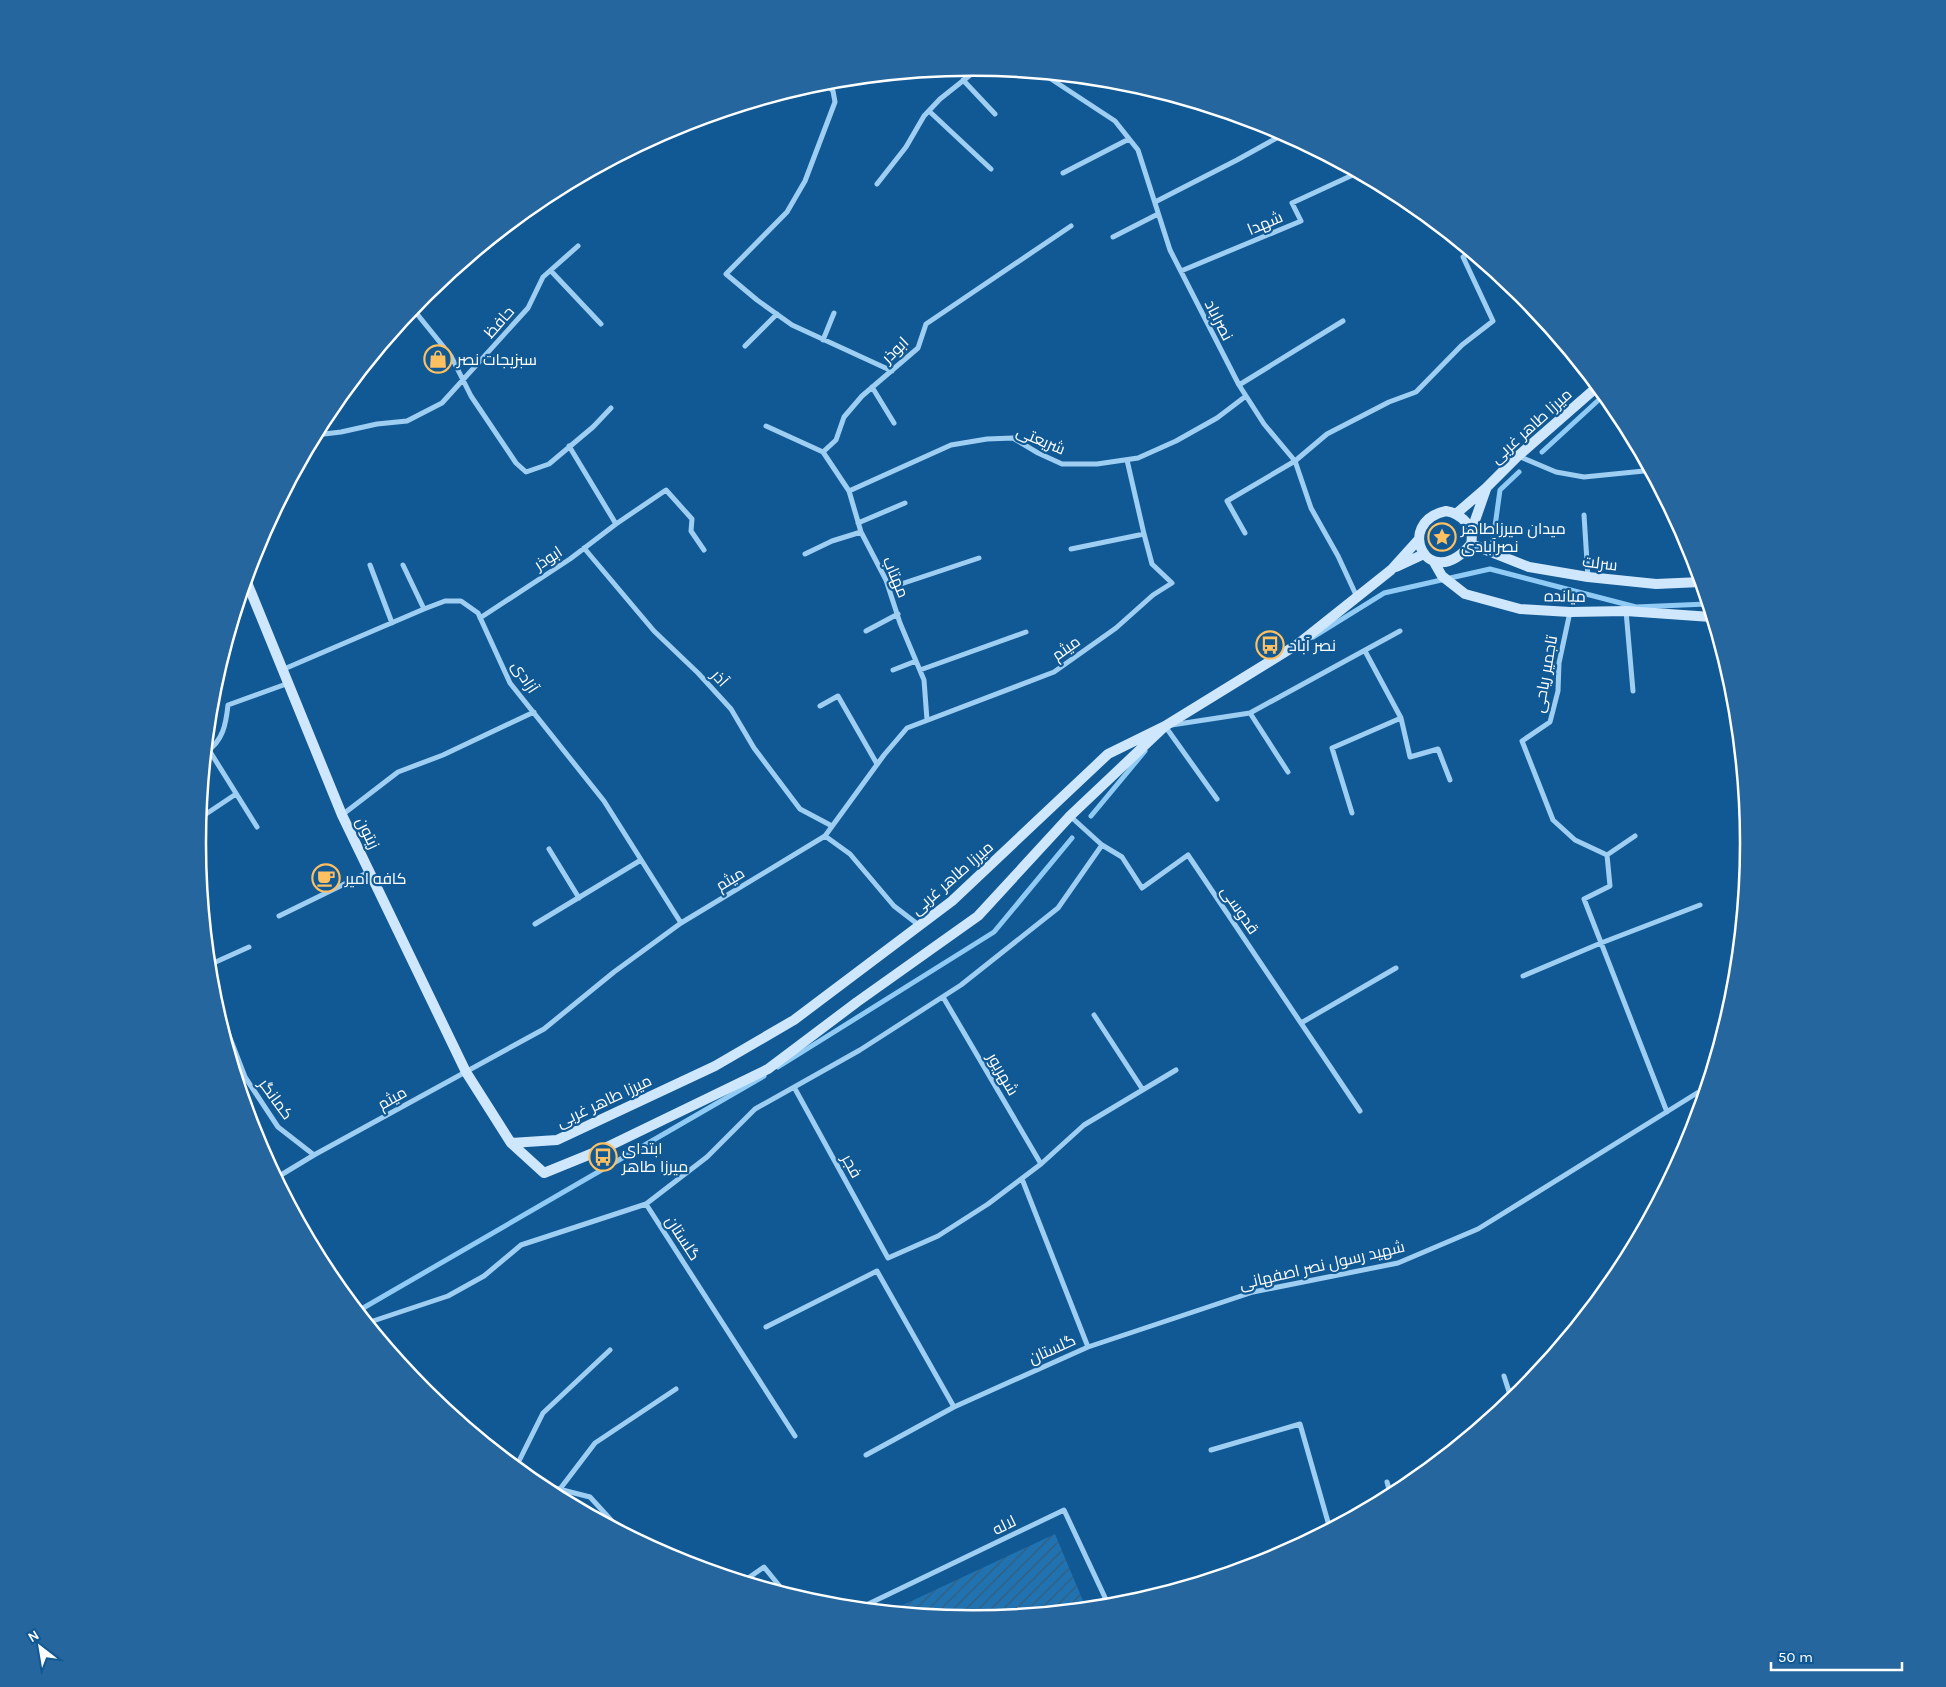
<svg xmlns="http://www.w3.org/2000/svg" width="1946" height="1687" viewBox="0 0 1946 1687" font-family="Karla,Cairo,sans-serif">
<defs>
<pattern id="garden-furrows" width="10" height="10" patternUnits="userSpaceOnUse" patternTransform="scale(1.25)"><rect width="10" height="10" fill="#2072b1"/><path d="M-1 1l2-2M0 10L10 0M9 11l2-2" fill="none" stroke="#385d79"/></pattern>
</defs>
<rect width="100%" height="100%" fill="#115994"/>
<path fill="url(#garden-furrows)" d="M1055,1534L1086,1608L973,1619L890,1611Z"/>
<g fill="none" stroke-linecap="round" stroke-linejoin="round">
<path stroke="#90cbf6" stroke-width="5" d="M1542,452L1604,395
M1492,548L1500,490L1519,472
M1313,637L1384,593L1490,569L1636,607L1707,604
M1091,816L1145,751
M778,1067L994,932L1072,838
M358,1311L764,1076"/>
<path stroke="#9fcef3" stroke-width="5" d="M1045,75L1115,121L1138,150L1170,250L1239,385L1264,424L1295,461L1311,508L1338,556L1357,597
M963,80L995,114
M824,82L833,91L835,102L805,181L787,212L726,274L757,300L792,325L892,371
M929,111L991,169
M1063,173L1129,139
M877,184L906,147L924,116L940,99L979,68
M1155,202L1237,160L1284,134
M1113,237L1158,214
M551,271L601,324
M1181,271L1301,221L1292,203L1357,173
M413,309L451,356L471,396L516,463L526,472L549,464L593,427L611,408
M823,340L834,313
M745,346L777,314
M1239,385L1343,321
M872,387L894,423
M766,426L823,452L836,440L844,417L862,396L918,348L926,324L1071,226
M316,435L341,432L377,424L407,421L442,403L528,308L543,277L578,246
M569,446L616,524
M823,452L849,491L861,532L886,580L900,623L924,680L927,720
M1518,456L1556,472L1584,477L1644,471
M849,491L951,445L987,439L1013,438L1038,453L1062,464H1097L1138,458L1176,441L1217,418L1246,396
M1584,515L1588,577
M858,523L905,503
M1245,533L1227,501L1295,461L1327,434L1389,402L1416,392L1462,345L1493,321L1463,257L1470,252
M584,548L654,631L698,673L731,709L754,748L800,809L832,826
M1071,549L1144,534
M805,554L832,541L861,532
M370,565L392,623
M403,565L424,609
M889,588L979,558
M1626,611L1633,691
M1570,612L1559,663L1558,691L1550,722L1522,741L1553,820L1575,840L1607,855L1610,886L1584,899L1667,1112
M480,618L570,559L616,524L666,490L692,519L691,531L704,550
M866,631L898,614
M284,669L424,609L445,601H461L478,613L510,683L604,801L681,923
M893,670L916,661
M920,670L1026,632
M820,706L838,696L877,764
M1250,713L1288,772
M1401,718L1410,757L1438,749L1450,780
M209,750L257,827
M206,752C223,741 226,724 228,705L289,683
M1217,799L1165,726L1250,713L1400,631
M1352,813L1332,748L1401,718L1365,651
M342,815L398,772L443,755L534,712
M1070,816L1102,845L1122,857L1142,888L1188,855L1360,1111
M200,818L236,794
M825,836L850,854L894,906L920,926
M549,849L579,898
M1607,855L1635,836
M279,916L369,872
M535,924L641,860
M209,965L249,947
M1523,976L1601,943L1700,905
M212,991L245,1077L278,1127L314,1155
M943,997L1041,1164
M1094,1015L1143,1090
M1301,1023L1396,968
M238,1081L245,1077
M794,1087L888,1258L938,1236L988,1204L1041,1164L1084,1125L1176,1070
M276,1178L314,1155L544,1029L614,972L681,923L825,836L884,755L907,728L1054,672L1116,628L1153,595L1172,583L1152,564L1144,534L1127,460
M646,1204L795,1436
M367,1323L448,1296L484,1276L521,1245L646,1204L707,1157L755,1109L860,1050L961,985L1058,908L1102,845
M766,1327L877,1271L954,1407
M1088,1347L1253,1292L1398,1263L1478,1229L1697,1093L1705,1091
M1504,1376L1512,1401
M1453,1444L1454,1448
M1211,1450L1300,1424L1330,1529
M866,1455L954,1407L1088,1347L1022,1179
M516,1467L543,1413L610,1350
M1387,1482L1391,1496
M535,1483L590,1497L622,1532
M560,1489L595,1443L676,1389
M744,1581L764,1567L786,1594
M860,1608L1064,1510L1109,1606"/>
<path stroke="#cee7fd" stroke-width="10" d="M1446,511C1462,514 1475,527 1471,544C1428,596 1393,522 1446,511Z
M1457,513L1486,488L1518,456L1597,387
M1471,532L1486,489
M1471,544L1529,567L1588,577L1656,584L1701,582
M1434,562L1442,576L1465,594L1520,609L1570,612L1626,611L1711,617
M1396,567L1424,554
M246,580L342,815L466,1072L511,1143L544,1173L603,1149L768,1069L857,1002L978,916L1070,816L1165,726
M511,1143L557,1140L715,1066L794,1020L952,901L1108,754L1165,726L1298,644L1391,570L1419,539"/>
</g>
<defs>
<g id="shop-ring" transform="scale(1.4375)"><circle r="9.5" fill="#115994" stroke="#ffc061" stroke-width="1.5"/><path d="M-5-2.5h2.3a2.7 3.5 0 0 1 5.4 0H5L5.5 6h-11ZM-1.5-2.5h3a1.5 2.3 0 0 0-3 0Z" fill="#ffc061"/></g>
<g id="sight-ring" transform="scale(1.4375)"><circle r="9.5" fill="#115994" stroke="#ffc061" stroke-width="1.5"/><path d="M0-6L1.8-2.2L6-1.7L2.9 1.2L3.7 5.4L0 3.3L-3.7 5.4L-2.9 1.2L-6-1.7L-1.8-2.2Z" fill="#ffc061"/></g>
<g id="bus-ring" transform="scale(1.4375)"><circle r="9.5" fill="#115994" stroke="#ffc061" stroke-width="1.5"/><path d="M-5-6H5V4H4V6H2V4H-2V6H-4V4H-5ZM-3.5-4V0h7V-4ZM-3.5 1.2v1.5H-2V1.2ZM2 1.2v1.5H3.5V1.2Z" fill="#ffc061"/></g>
<g id="cafe-ring" transform="scale(1.4375)"><circle r="9.5" fill="#115994" stroke="#ffc061" stroke-width="1.5"/><path d="M-5.5-4.5H6V0H3Q3 3.5 0 3.5H-2.5Q-5.5 3.5-5.5 0ZM3-3.2v2h1.7v-2ZM-6 4.5H4V6H-6Z" fill="#ffc061"/></g>
</defs>
<g fill-rule="evenodd">
<use href="#shop-ring" x="438" y="359"/>
<use href="#sight-ring" x="1442" y="537"/>
<use href="#bus-ring" x="1270" y="645"/>
<use href="#cafe-ring" x="326" y="878"/>
<use href="#bus-ring" x="603" y="1157"/>
</g>
<g text-anchor="middle" dominant-baseline="central" stroke-width="4.5" stroke-linejoin="round" paint-order="stroke">
<g font-size="16" fill="#fff" stroke="#115994">
<text transform="translate(1265 223) rotate(-23)">شهدا</text>
<text transform="translate(1219 320) rotate(63)">نصراباد</text>
<text transform="translate(499 322) rotate(-49)">حافظ</text>
<text transform="translate(895 350) rotate(-44)">ابوذر</text>
<text transform="translate(1531 426) rotate(-42)">میرزا طاهر غربی</text>
<text transform="translate(1041 440) rotate(23)">شریعتی</text>
<text transform="translate(548 558) rotate(-33)">ابوذر</text>
<text transform="translate(1600 563) rotate(7)">سرلت</text>
<text transform="translate(896 577) rotate(67)">مهتاب</text>
<text transform="translate(1565 596) rotate(1)">میانده</text>
<text transform="translate(1066 648) rotate(-35)">میثم</text>
<text transform="translate(1545 674) rotate(-80)">تاجمیر ریاحی</text>
<text transform="translate(525 677) rotate(57)">آزادی</text>
<text transform="translate(720 678) rotate(48)">آذر</text>
<text transform="translate(368 833) rotate(64)">زیتون</text>
<text transform="translate(952 878) rotate(-41)">میرزا طاهر غربی</text>
<text transform="translate(730 879) rotate(-31)">میثم</text>
<text transform="translate(1240 910) rotate(56)">قدوسی</text>
<text transform="translate(1003 1074) rotate(60)">شهریور</text>
<text transform="translate(392 1098) rotate(-29)">میثم</text>
<text transform="translate(276 1099) rotate(54)">کمانگر</text>
<text transform="translate(604 1101) rotate(-25)">میرزا طاهر غربی</text>
<text transform="translate(852 1166) rotate(61)">فجر</text>
<text transform="translate(683 1238) rotate(57)">گلستان</text>
<text transform="translate(1322 1265) rotate(-13)">شهید رسول نصر اصفهانی</text>
<text transform="translate(1052 1349) rotate(-24)">گلستان</text>
<text transform="translate(1004 1525) rotate(-26)">لاله</text>
</g>
<g font-size="16" fill="#fff" stroke="#115994" text-anchor="start">
<text x="457" y="359">سبزیجات نصر</text>
<text x="1461" y="528">میدان میرزاطاهر<tspan x="1461" dy="18">نصرآبادی</tspan></text>
<text x="1289" y="645">نصر آباد</text>
<text x="345" y="878">کافه امیر</text>
<text x="622" y="1148">ابتدای<tspan x="622" dy="18">میرزا طاهر</tspan></text>
</g>
</g>
<path d="M0 0H1946V1687H0ZM206 843a767 767 0 1 1 1534 0a767 767 0 1 1-1534 0Z" fill="#24669d" fill-rule="evenodd"/>
<path fill="none" stroke="#fff" stroke-width="2.5" d="M206 843a767 767 0 1 1 1534 0a767 767 0 1 1-1534 0Z"/>
<g transform="translate(40 1647) rotate(329)" stroke="#115994" stroke-width="4" paint-order="stroke">
<path d="M0-4L9 19L0 12L-9 19Z" fill="#ffffff"/>
<text y="-8" font-size="14" font-weight="bold" text-anchor="middle" fill="#ffffff">N</text>
</g>
<path d="M1771 1662v8h131v-8" fill="none" stroke="#ffffff" stroke-width="2.5"/>
<text x="1778" y="1662" font-size="15" fill="#ffffff" stroke="#115994" stroke-width="4" paint-order="stroke">50 m</text>
</svg>
